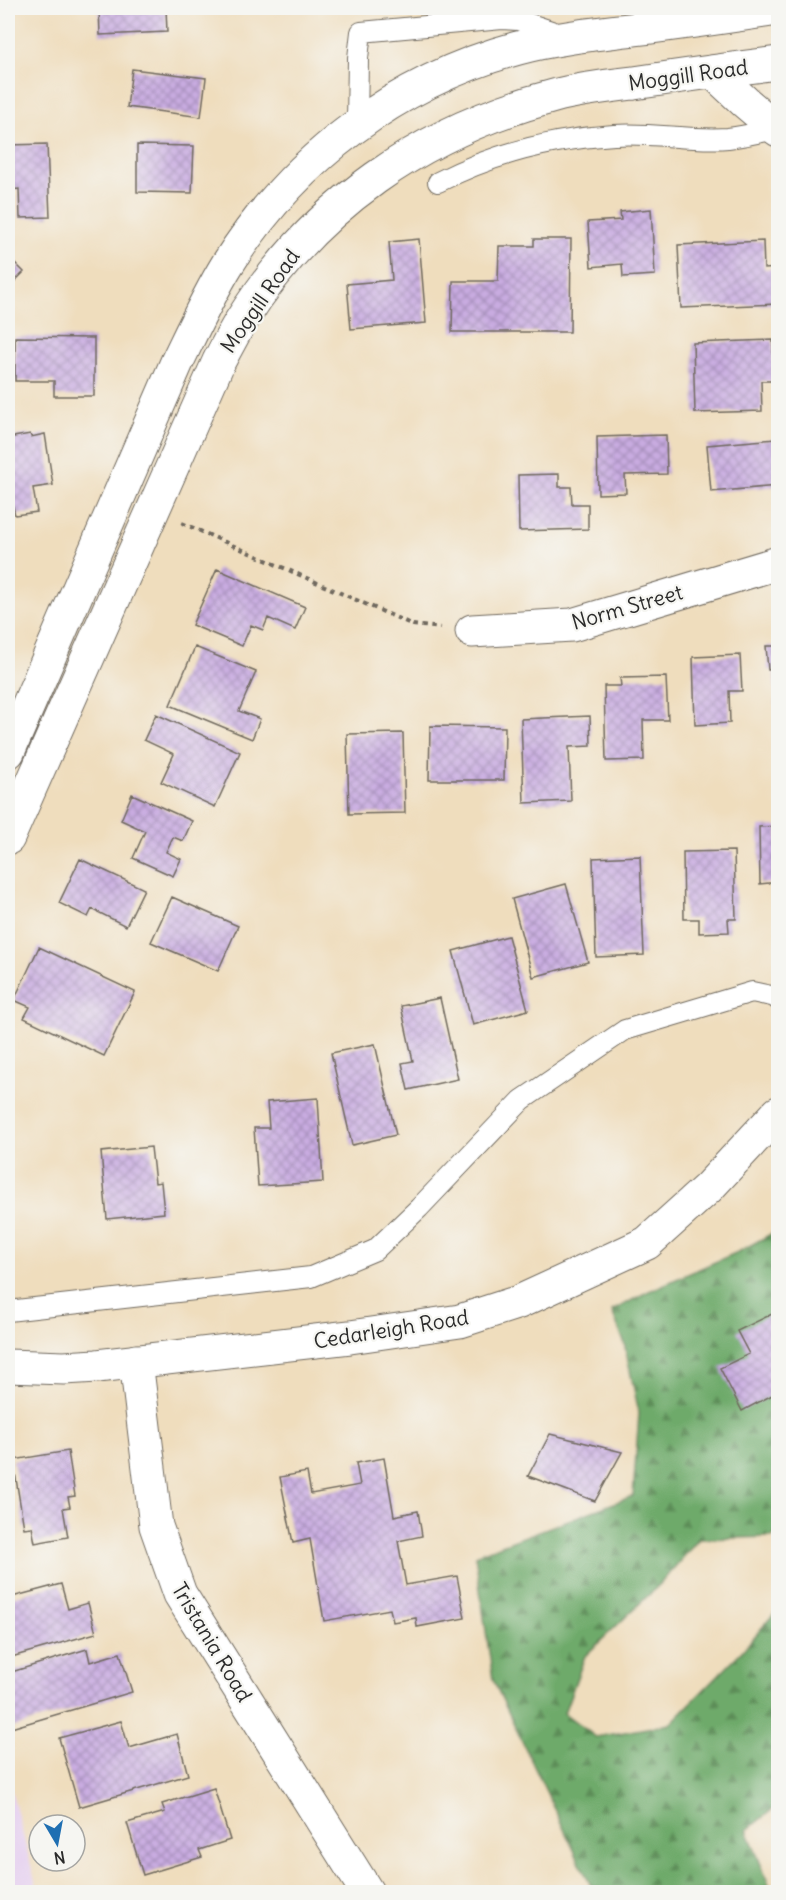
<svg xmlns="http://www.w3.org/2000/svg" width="786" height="1900" viewBox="0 0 786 1900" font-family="Delius,sans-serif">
<defs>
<pattern id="forest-firs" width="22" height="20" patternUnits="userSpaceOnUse" patternTransform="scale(1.5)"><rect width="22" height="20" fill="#6eaa6a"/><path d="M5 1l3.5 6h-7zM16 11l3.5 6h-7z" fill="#5b8b57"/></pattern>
<pattern id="building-cross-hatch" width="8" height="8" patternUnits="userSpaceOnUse" patternTransform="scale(1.5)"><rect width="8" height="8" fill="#c9ace1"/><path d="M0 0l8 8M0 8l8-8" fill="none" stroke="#a38cb7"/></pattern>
</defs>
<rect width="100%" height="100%" fill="#f6f6f2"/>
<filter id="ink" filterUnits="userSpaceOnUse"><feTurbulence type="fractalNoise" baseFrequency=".0167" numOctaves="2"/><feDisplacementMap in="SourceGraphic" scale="12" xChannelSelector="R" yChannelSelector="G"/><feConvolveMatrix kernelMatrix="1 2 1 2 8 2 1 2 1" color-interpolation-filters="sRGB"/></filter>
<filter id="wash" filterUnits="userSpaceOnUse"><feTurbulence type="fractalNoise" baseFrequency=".008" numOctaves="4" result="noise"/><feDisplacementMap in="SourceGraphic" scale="24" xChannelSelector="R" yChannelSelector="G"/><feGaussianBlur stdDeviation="1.35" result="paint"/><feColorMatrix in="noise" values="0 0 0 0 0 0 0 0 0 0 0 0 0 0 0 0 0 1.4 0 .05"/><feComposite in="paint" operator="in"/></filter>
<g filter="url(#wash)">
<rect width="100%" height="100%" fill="#efddbd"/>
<path fill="#e6d2f0" d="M8,1778L38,1892H8Z"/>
<path fill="url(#forest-firs)" stroke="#4c6a4a" stroke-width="1.5" d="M778,1230V1531L772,1537L699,1539L660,1584L585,1656L564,1713L596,1737L670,1724L742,1651L778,1609V1805L747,1830L772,1892H609L591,1886L493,1680L475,1555L633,1496L639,1413L624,1342L612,1311L647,1292L740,1251Z"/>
<g id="blocks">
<path fill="url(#building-cross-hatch)" d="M99,8H166L167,32L100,35Z
M132,69L206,78L201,117L127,107Z
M47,144L50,217L20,218L19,189L8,190V145Z
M137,145L194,146L192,193L137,192Z
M651,209L655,275L623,277L622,264L591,267L588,222L621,220L620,212Z
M419,239L426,323L351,329L347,284L392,280L389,242Z
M534,239H571L570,332H452L453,281H498L499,246H534Z
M763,241L764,269L778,268V304L681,308L678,245Z
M8,256L24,272L8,288Z
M15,337L94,338V396H54V381H15Z
M773,340L774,381H761L762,411L695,413L693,343Z
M30,434L31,437L45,434L53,485L33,488L37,512L15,515L13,507L8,508V438Z
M666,435L667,474L625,475L626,493L598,494L597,437Z
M776,439L778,486L711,492L707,445Z
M559,474V487H571L572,504H588V529L519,531L518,475Z
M217,569L305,607L295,630L268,618L263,630L251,625L242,646L192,625Z
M766,646H778V712H776L774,670H768Z
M195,647L256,672L239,711L260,719L252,739L170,705Z
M740,655L742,691H729L730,723L695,725L693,657Z
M666,677L668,720H643L644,760L606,761L604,686H621L620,678Z
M156,714L240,752L215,807L161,782L174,754L144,740Z
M590,716L591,746L569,747L571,801L524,803L521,719Z
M430,726L505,727L504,780H429Z
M403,733L405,813L349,814L347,734Z
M132,794L192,821L183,841L173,837L166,852L181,859L173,876L133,858L145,831L121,820Z
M778,826V882L760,884L759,827Z
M734,851L736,919H728L729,932L699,933V919H684L683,852Z
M640,856L644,955L596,957L593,858Z
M80,859L144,889L126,926L92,909L88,917L59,903Z
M566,884L588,962L533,977L512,899Z
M172,897L238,926L218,971L151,942Z
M508,936L528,1010L473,1025L453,951Z
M39,947L135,992L104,1056L24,1018L30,1007L14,1000Z
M440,998L458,1079L408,1090L402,1063L413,1061L401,1006Z
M375,1044L396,1135L352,1145L331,1053Z
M318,1098L323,1182L258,1186L254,1128H269L267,1102Z
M151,1147L155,1183L161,1182L164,1213L107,1219L101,1152Z
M774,1313L778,1323V1392L742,1411L720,1368L749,1354L737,1331Z
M550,1434L622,1452L595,1501L528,1476Z
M68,1451L75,1496L68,1497L70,1507L63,1508L68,1537L35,1543L32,1527L24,1528L13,1460Z
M384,1458L394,1516L418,1511L422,1536L398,1541L406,1585L457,1576L465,1618L417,1627L416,1618L393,1622L390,1609L324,1621L310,1539L293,1543L280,1477L307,1472L311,1494L360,1485L356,1463Z
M61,1584L68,1609L88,1603L96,1633L8,1658V1598Z
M87,1649L90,1662L120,1653L132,1692L8,1729V1673Z
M121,1721L129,1748L177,1734L188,1775L79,1807L59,1738Z
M214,1788L230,1840L199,1850L202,1857L143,1875L127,1823L165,1812L162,1804Z"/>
</g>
</g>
<g filter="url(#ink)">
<use href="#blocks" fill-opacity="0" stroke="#70695e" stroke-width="1.5"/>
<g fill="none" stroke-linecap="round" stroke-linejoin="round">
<g stroke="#70695e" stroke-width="22">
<path id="service" d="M357,125L358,58L361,32L502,19L518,20L563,35
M438,182C493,154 552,139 614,135C652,132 690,141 728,138C744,136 761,132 777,129
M8,1311L311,1277L375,1250L419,1208L522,1100L625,1030L752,992L776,997L778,1000"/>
</g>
<g stroke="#70695e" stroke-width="35">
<path id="minor" d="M472,631L572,625L778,563
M136,1361L156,1526L180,1594L367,1892"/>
</g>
<g stroke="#70695e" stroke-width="35">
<path id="tertiary" d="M8,1366L64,1368L97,1366L350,1337L460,1321L519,1302L647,1243L708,1188L778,1113"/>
</g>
<g stroke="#70695e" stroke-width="35">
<path id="primary" d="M713,72L745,102L778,130"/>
</g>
<g stroke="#70695e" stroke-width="35">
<path id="trunk" d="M8,752L177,362C193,329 208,296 227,265C294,158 397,81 518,48C556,38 596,34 635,29C683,23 731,16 778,9
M8,838L219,361C226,348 233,334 241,321C313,206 423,130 554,96C580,89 608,86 634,83C682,76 730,69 778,63"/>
</g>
<path stroke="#70695e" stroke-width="4" stroke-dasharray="4.5 4.5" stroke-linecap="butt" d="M182,523L413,625L441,628"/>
<use href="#service" stroke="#fff" stroke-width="20"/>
<use href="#minor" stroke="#fff" stroke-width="33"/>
<use href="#tertiary" stroke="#fff" stroke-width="33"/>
<use href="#primary" stroke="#fff" stroke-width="33"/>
<use href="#trunk" stroke="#fff" stroke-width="33"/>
</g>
</g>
<g text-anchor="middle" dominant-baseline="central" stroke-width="4.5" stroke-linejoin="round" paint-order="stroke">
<g font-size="21" fill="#2b2b2b" stroke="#f6f6f2">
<text transform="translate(688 75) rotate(-8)">Moggill Road</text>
<text transform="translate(260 301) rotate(-55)">Moggill Road</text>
<text transform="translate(627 607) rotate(-16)">Norm Street</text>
<text transform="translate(391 1329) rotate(-9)">Cedarleigh Road</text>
<text transform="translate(212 1642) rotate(59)">Tristania Road</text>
</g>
</g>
<rect width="786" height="1900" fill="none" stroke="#f6f6f2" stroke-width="30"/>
<g transform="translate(57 1843) rotate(170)"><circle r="28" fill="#f6f6f2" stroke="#a5a5a2" stroke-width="1.5"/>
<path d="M0-4.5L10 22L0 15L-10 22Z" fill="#1f6fb2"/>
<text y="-9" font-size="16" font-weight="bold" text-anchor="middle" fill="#2b2b2b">N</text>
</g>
</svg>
